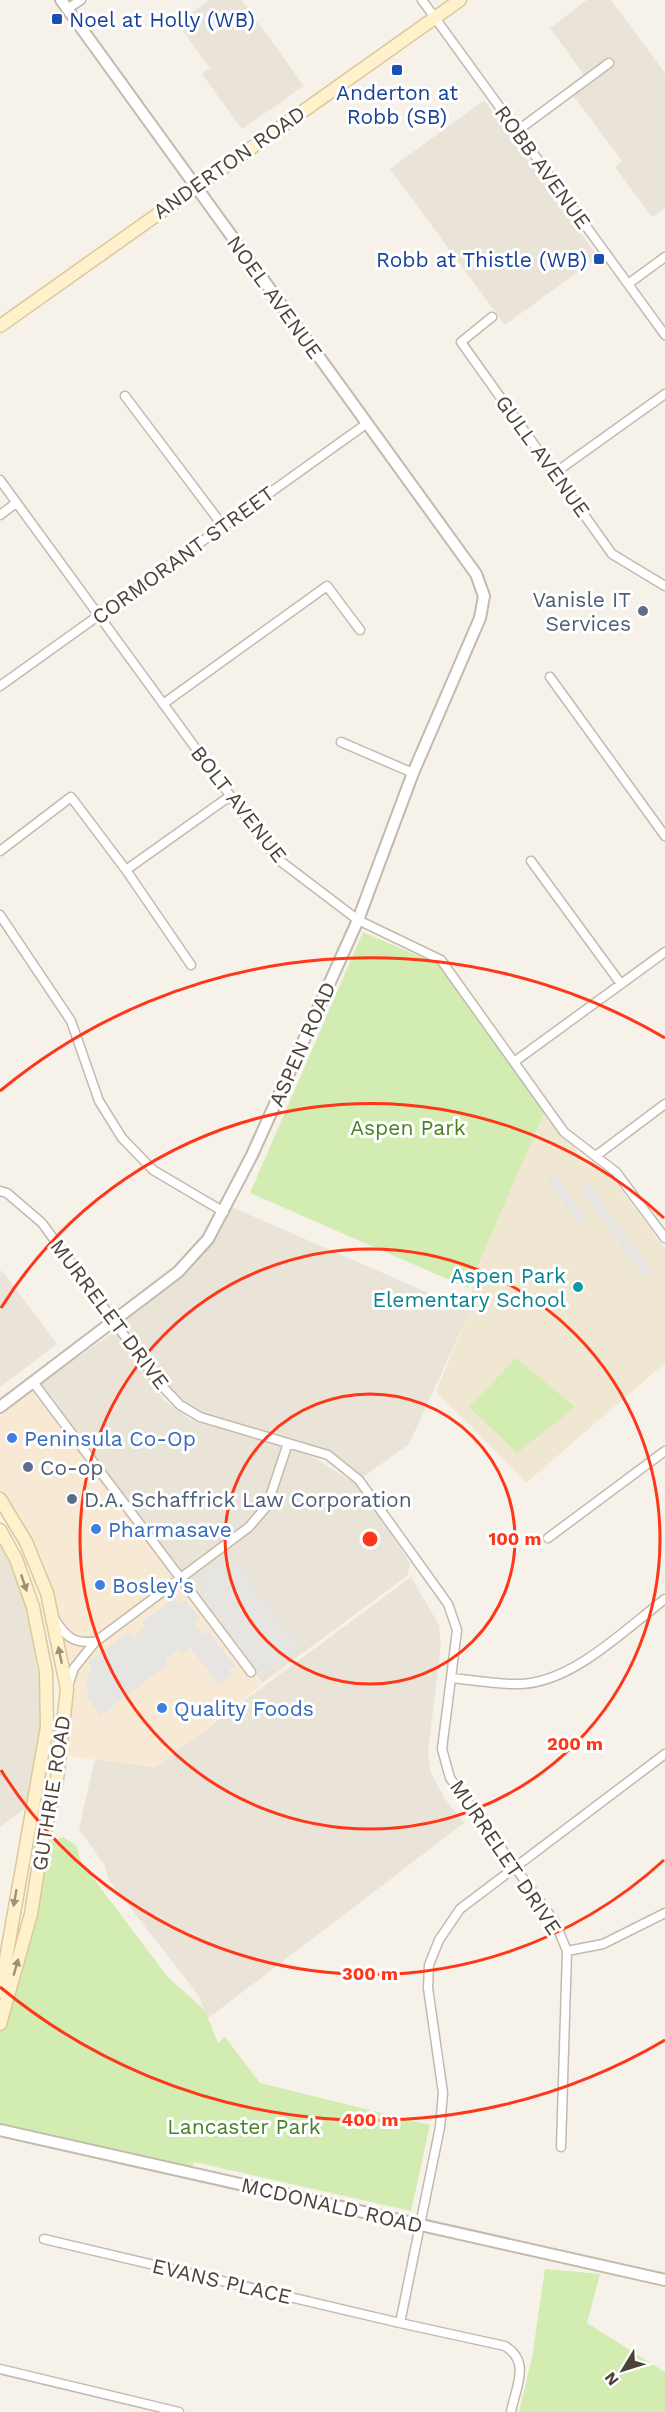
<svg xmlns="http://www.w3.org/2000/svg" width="665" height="2412" viewBox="0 0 665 2412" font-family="'Work Sans',sans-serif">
<rect width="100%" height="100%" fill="#f6f2ea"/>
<path fill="#eae4d8" d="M209,0H242L304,86L242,129L202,74L210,68L177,23Z
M587,0H611L665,73V208L652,217L615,167L622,161L567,87L584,75L550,28Z
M484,100L598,257L505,325L390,169Z
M227,1205L470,1311L409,1444L359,1480L328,1455L200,1417L180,1405L115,1321L178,1272Z
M0,1270L5,1274L57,1344L0,1387Z
M117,1330L163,1399L191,1420L312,1456L359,1486L410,1563L407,1576L262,1683L40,1383Z
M0,1542L25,1599L42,1698L39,1756L28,1806L0,1827Z
M411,1577L439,1625L441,1644L428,1752L431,1773L445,1799L464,1823L207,2019L199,1996L108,1879L105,1866L79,1829L95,1759L155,1767Z"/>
<path fill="#f8e9d5" d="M33,1382L262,1685L155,1767L60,1755L67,1689L47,1593L0,1499V1407Z"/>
<path fill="#f0e7d3" d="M545,1111L581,1156L612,1177L665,1249V1363L526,1483L436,1391L470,1311L473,1276Z"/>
<path fill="#d2ecb1" d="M363,932L441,966L545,1111L468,1288L250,1193Z
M516,1358L575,1407L517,1453L469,1407Z
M63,1837L76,1845L81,1862L167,1976L205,2011L218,2043L225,2037L260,2083L430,2125L411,2211L194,2162L190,2173L0,2130V2024L42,1844Z
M545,2269L600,2274L587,2323L665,2372V2412H519L532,2358Z"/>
<path fill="#e7e5e2" d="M555,1173L586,1219L578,1225L547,1179Z
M590,1183L652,1272L644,1278L581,1189Z
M218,1561H231L240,1567L299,1647L263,1676L203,1595L202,1577L209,1566Z
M174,1598L179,1604L185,1600L200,1619L194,1623L203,1635L208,1631L235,1666L229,1670L232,1675L218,1685L191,1648L181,1654L178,1650L165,1660L168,1664L100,1716L88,1697L86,1679L92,1667L88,1662L128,1632L133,1637L145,1627L142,1622Z"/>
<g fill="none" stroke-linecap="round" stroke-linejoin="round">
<g stroke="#c2baac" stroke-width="11">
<path id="minor" d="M422,0L665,335
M67,9L81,0
M517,131L609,63
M628,284L665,257
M492,317L461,342L612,554L665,586
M125,396L223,526
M556,472L665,394
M0,480L275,857L358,920L441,960L564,1132L616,1172L665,1238
M0,515L16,503
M550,677L665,836
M0,686L366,424
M163,704L327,586L360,630
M341,742L413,773
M0,851L71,797L126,870L230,796
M531,861L621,984
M126,870L191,965
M0,915L71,1021L99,1101L122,1138L153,1170L224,1212
M514,1062L665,952
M597,1155L665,1104
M0,1191L7,1193L42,1223L159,1383L180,1405L200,1417L328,1455L359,1480L448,1604L457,1630L442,1749L450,1778L555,1922L567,1951L561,2147
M33,1382L251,1672
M548,1538L665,1451
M55,1620C67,1638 73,1643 95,1642
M452,1678C474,1680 498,1685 521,1684C573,1682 624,1630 665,1599
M68,1686L74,1668L95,1642L249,1527L267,1506L288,1443
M567,1951L603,1944L665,1913
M44,2239L400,2323
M0,2369L179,2412
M511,2412C516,2386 531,2362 505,2346L400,2323L440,2127L443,2093L428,1988L429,1965L439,1940L460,1909L665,1754"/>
</g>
<g stroke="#c2baac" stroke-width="14">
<path id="tertiary" d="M0,1407L178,1272L208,1239L252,1155L358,920L413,773L480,618L484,596L476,574L61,0
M0,2130L665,2280"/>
</g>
<g stroke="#dcc899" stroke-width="15">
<path id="secondary" d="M0,326L460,0
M0,1499L26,1542L47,1593L67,1689L57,1779L42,1844L31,1914L0,2024
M0,1530L16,1559L33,1607L46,1672L47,1727L0,1992"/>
</g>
<use href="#minor" stroke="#fff" stroke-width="8"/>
<use href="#tertiary" stroke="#fff" stroke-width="10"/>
<use href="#secondary" stroke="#fff1cb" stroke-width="12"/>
</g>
<defs><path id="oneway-solid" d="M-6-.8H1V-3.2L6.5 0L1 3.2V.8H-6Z" transform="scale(1.5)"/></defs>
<g fill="#9c917a">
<use href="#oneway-solid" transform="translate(24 1583) rotate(71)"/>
<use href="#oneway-solid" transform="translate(60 1655) rotate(-102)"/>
<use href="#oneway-solid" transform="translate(15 1898) rotate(100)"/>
<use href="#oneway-solid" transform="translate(16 1967) rotate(-74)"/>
</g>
<g fill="none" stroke="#ff3618" stroke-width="3">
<circle cx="370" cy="1539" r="145"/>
<circle cx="370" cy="1539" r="290"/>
<path d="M664 1860A435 435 0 0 1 1 1770M1 1308A435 435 0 0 1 664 1218"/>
<path d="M665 2040A581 581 0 0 1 0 1987M0 1091A581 581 0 0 1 665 1038"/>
</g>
<g fill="#1a4fb4" stroke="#fff" stroke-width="2">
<rect x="51" y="13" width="12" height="12" rx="3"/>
<rect x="391" y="64" width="12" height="12" rx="3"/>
<rect x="593" y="253" width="12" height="12" rx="3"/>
</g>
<g fill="#5c6f8a" stroke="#fff" stroke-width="2">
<circle cx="643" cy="611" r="6"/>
<circle cx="28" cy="1467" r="6"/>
<circle cx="72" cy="1499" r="6"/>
</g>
<circle fill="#0f9aa8" stroke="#fff" stroke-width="2" cx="578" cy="1287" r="6"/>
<g fill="#3f7fe0" stroke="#fff" stroke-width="2">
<circle cx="12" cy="1438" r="6"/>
<circle cx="96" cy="1529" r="6"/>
<circle cx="100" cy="1585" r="6"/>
<circle cx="162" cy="1708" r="6"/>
</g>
<g text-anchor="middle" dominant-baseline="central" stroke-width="6" stroke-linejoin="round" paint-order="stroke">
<g font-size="21" fill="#164399" stroke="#fff" text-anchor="start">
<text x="69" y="19">Noel at Holly (WB)</text>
<text x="397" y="92" text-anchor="middle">Anderton at<tspan x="397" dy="24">Robb (SB)</tspan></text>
<text x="587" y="259" text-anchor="end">Robb at Thistle (WB)</text>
</g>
<g font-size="21" fill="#4b4337" stroke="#fff">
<text transform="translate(229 162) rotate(-35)">ANDERTON ROAD</text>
<text transform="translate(543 167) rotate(54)">ROBB AVENUE</text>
<text transform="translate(275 297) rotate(54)">NOEL AVENUE</text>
<text transform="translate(543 456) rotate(54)">GULL AVENUE</text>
<text transform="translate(183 555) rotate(-36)">CORMORANT STREET</text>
<text transform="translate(239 804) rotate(52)">BOLT AVENUE</text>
<text transform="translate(302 1044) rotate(-66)">ASPEN ROAD</text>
<text transform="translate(110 1314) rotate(53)">MURRELET DRIVE</text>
<text transform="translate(51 1793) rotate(-81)">GUTHRIE ROAD</text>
<text transform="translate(506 1857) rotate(56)">MURRELET DRIVE</text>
<text transform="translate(332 2205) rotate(13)">MCDONALD ROAD</text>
<text transform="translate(222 2281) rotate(13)">EVANS PLACE</text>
</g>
<g font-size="21" fill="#4e5e75" stroke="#fff" text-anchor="start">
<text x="631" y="599" text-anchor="end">Vanisle IT<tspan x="631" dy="24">Services</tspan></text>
<text x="40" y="1467">Co-op</text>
<text x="84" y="1499">D.A. Schaffrick Law Corporation</text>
</g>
<g font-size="21" fill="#4a8125" stroke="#fff">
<text x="408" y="1127">Aspen Park</text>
<text x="244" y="2126">Lancaster Park</text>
</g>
<g font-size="21" fill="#0d838f" stroke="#fff" text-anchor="end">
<text x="566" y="1275">Aspen Park<tspan x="566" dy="24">Elementary School</tspan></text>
</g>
<g font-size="21" fill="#366cbe" stroke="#fff" text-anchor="start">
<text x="24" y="1438">Peninsula Co-Op</text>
<text x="108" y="1529">Pharmasave</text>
<text x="112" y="1585">Bosley's</text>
<text x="174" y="1708">Quality Foods</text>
</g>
</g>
<circle cx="370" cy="1539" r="9" fill="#ff3618" stroke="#fff" stroke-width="3"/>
<g font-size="18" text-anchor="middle" font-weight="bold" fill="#ff3618" stroke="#fff" stroke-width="6" stroke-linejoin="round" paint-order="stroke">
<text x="515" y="1545">100 m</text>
<text x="575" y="1750">200 m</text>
<text x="370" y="1980">300 m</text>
<text x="370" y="2126">400 m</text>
</g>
<g transform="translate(623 2370) rotate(232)" stroke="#ffffff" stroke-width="4.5" paint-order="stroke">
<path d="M0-4.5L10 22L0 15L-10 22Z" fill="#4b4337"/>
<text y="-9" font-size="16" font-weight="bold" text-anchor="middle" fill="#4b4337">N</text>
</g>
</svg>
